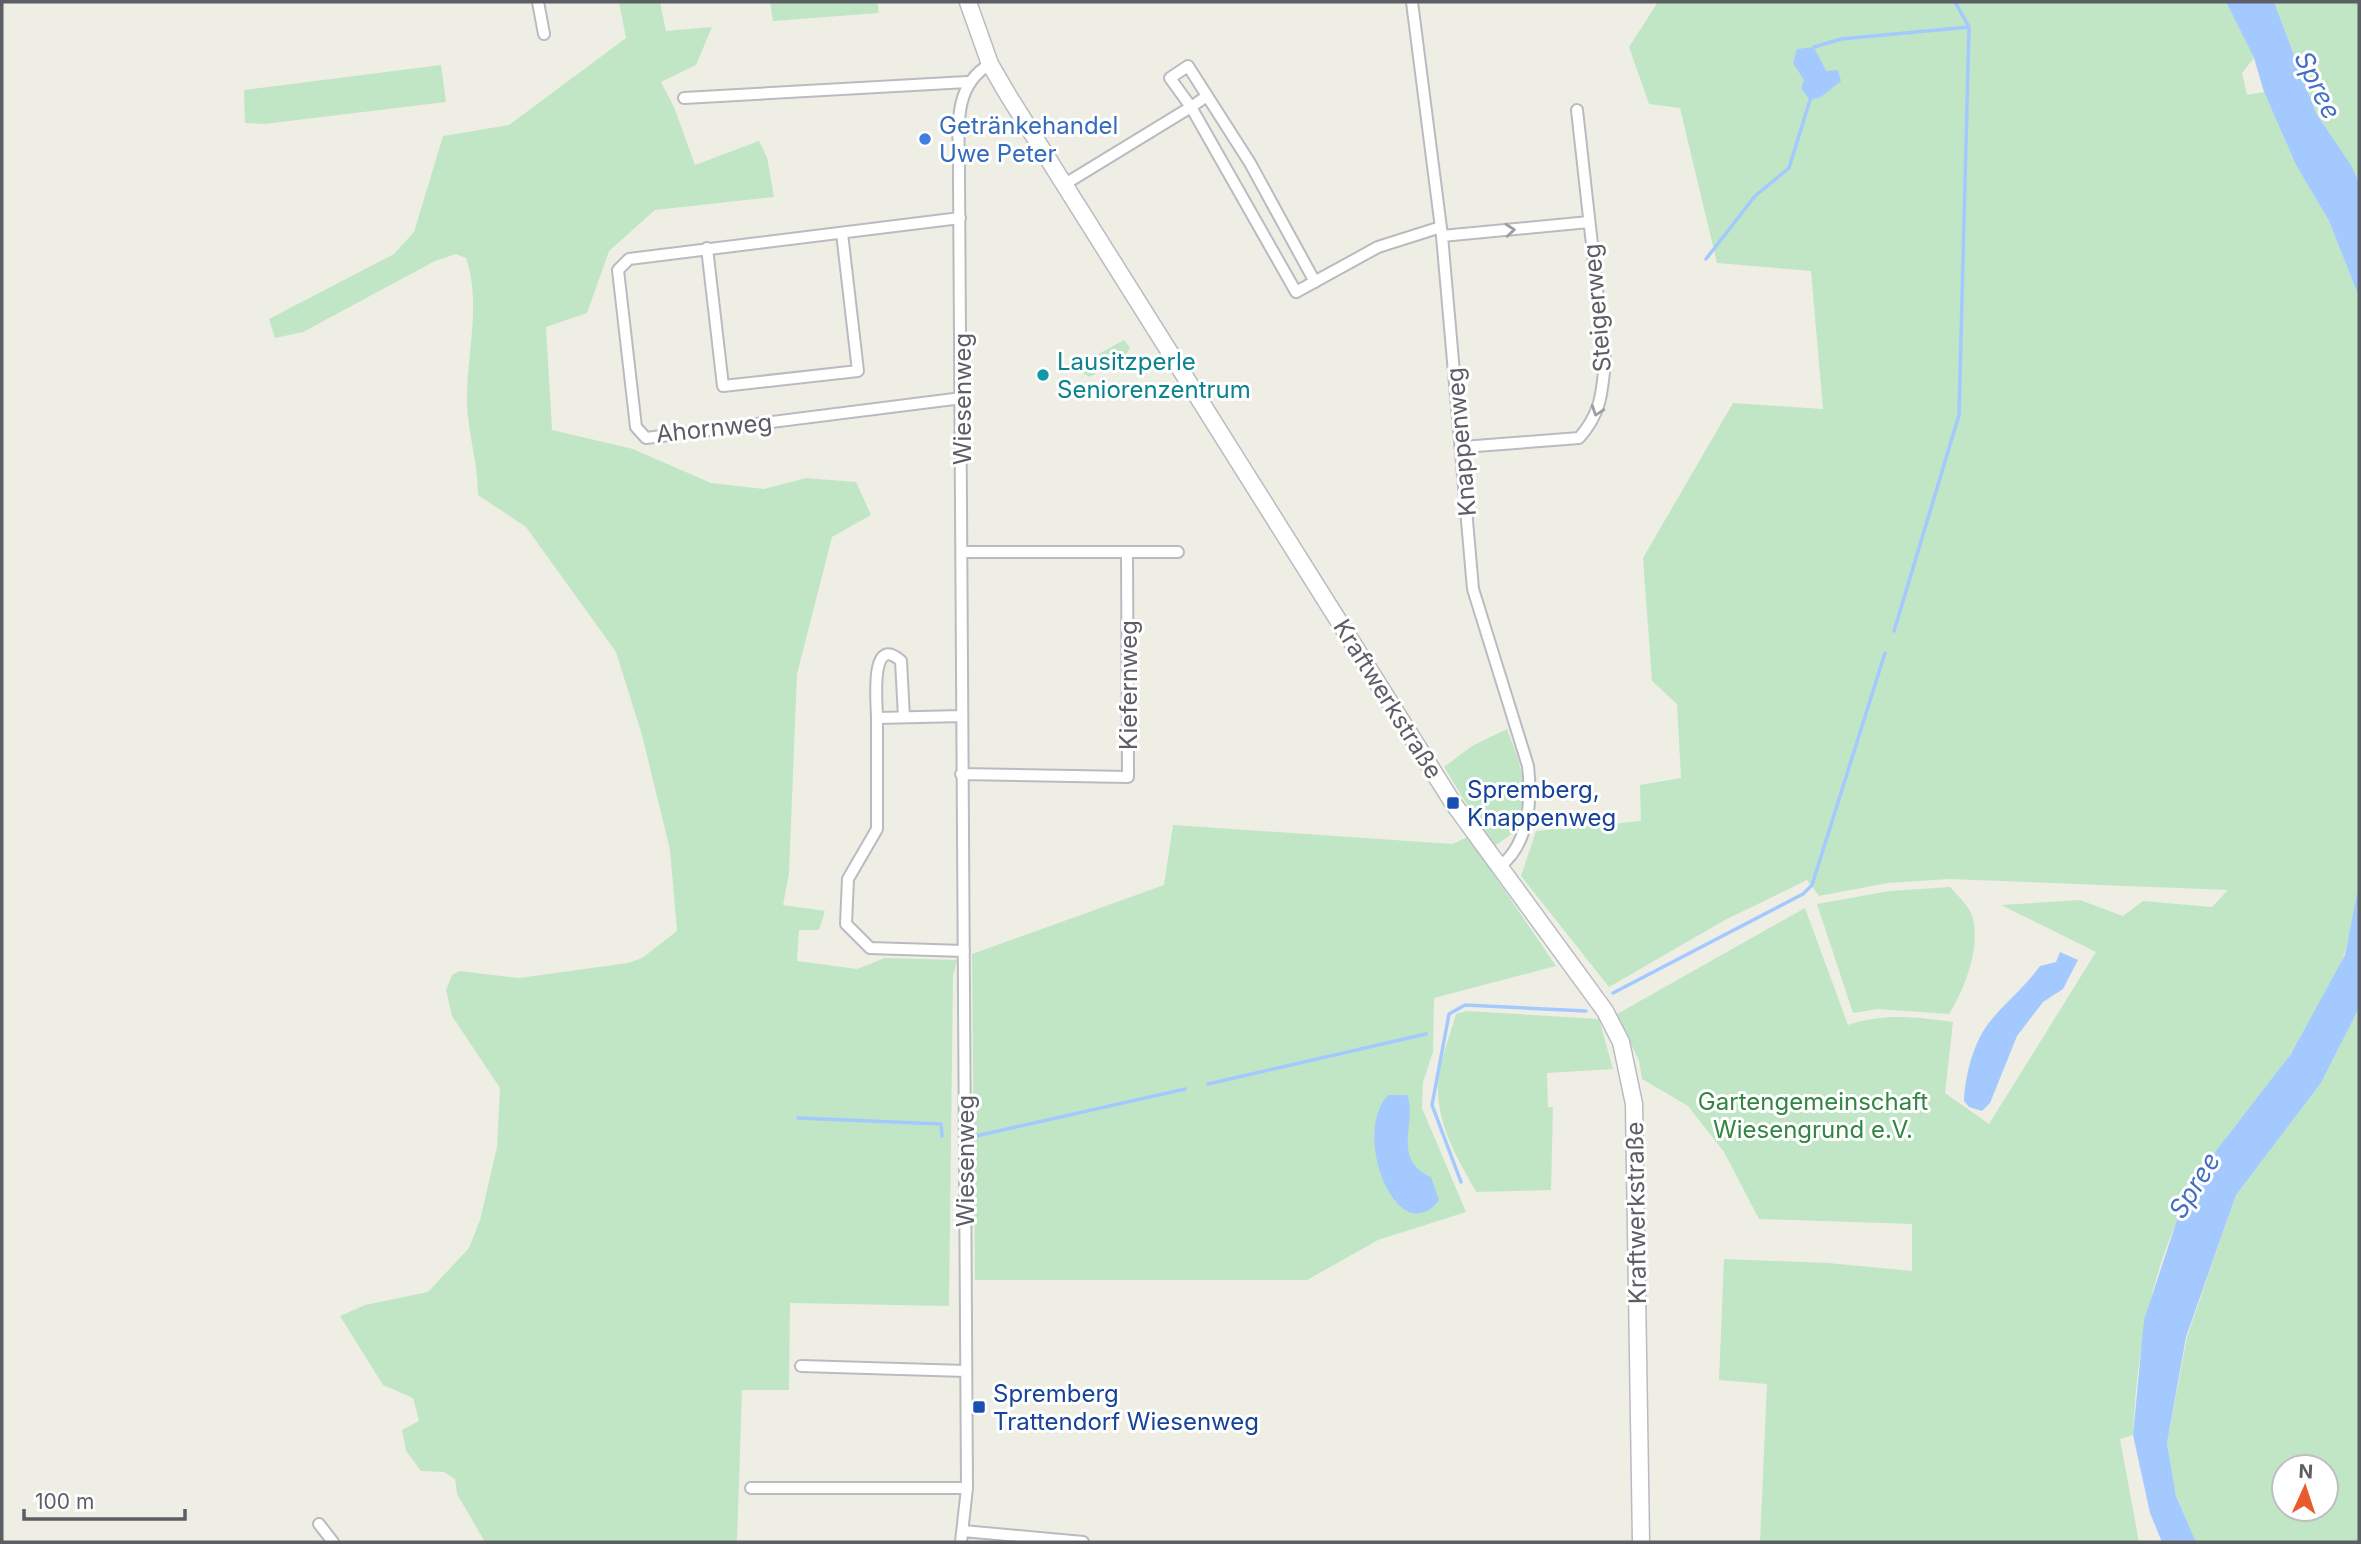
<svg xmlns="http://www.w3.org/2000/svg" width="2361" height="1544" viewBox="0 0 2361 1544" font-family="Inter,sans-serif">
<rect width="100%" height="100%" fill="#efeee4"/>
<path fill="#c0e6c6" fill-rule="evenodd" d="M619,2H660L666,31L712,27L696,65L661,82L674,107L695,165L759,141L767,157L774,197L655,210L609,251L587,313L546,327L552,430L633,449L711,483L764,489L806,478L856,482L871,515L832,537L797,674L789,873L783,905L825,911L819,930H799L797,961L857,969L885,958L957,960L953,976L949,1306L790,1303L789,1390H742L737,1542H485L457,1494L455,1479L444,1472L421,1471L406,1451L402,1430L419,1421L413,1398L383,1385L340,1316L365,1305L428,1292L469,1248L480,1220L497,1147L500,1088L452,1016L446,990L452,975L459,971L519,978L628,963L642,958L677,931L670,850L642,735L616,652L526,527L478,495C478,463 468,434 467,403C466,355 482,304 466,258L456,254L435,261L303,332L275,338L269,319L394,254L414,232L443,136L509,125L626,38Z
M770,2H877L879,13L773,21Z
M1658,2H2226L2254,58L2242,73L2247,95L2264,92L2296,165L2329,221L2359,297V884C2355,907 2351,930 2345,952C2340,972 2303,1037 2290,1055C2258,1100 2219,1140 2193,1189C2151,1265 2137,1349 2133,1435L2120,1439L2139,1542H1760L1767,1384L1719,1380L1724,1259L1828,1263L1912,1271V1224L1759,1219L1724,1152L1688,1106L1642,1079L1639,1061L1617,1014L1805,908L1848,1025C1885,1013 1915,1017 1953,1022L1945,1093L1989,1124L2096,952L2001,905L2080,900L2123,916L2143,901L2212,907L2228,890L1949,879L1888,883L1819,896L1807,880L1725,920L1609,987L1521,876L1536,831L1641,821L1640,785L1681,778L1677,704L1652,681L1643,558L1733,403L1823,409L1811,271L1717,263L1680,108L1649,104L1629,47Z
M2274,2H2359V183L2351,165L2316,113Z
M441,65L446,102L264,124L245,123L244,90Z
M1124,340L1130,348L1126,355L1090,377L1082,373L1086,361Z
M1507,729C1522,768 1530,788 1519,829L1493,847L1444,767L1472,746Z
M1173,825L1452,844L1468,837L1556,966L1434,998L1433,1052L1423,1082L1422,1108L1466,1212L1378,1240L1307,1280H975L972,954L1164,885Z
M1950,887C1957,895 1967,904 1971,913C1983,942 1965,989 1949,1014L1877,1009L1853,1013L1817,904L1890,891Z
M2359,1008V1542H2196L2176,1496L2167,1443L2187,1337L2236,1195L2321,1083ZM2284,1467H2326V1509H2284Z
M1466,1011L1599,1019L1613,1069L1547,1073L1548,1107H1553L1551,1190L1476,1192C1458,1159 1436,1124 1438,1084C1439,1062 1450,1036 1456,1014Z"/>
<path fill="#a4c9ff" d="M2226,2H2274L2316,113L2351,165L2359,183V297L2329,221L2296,165L2264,92L2254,58Z
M1814,47L1826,71L1838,70L1841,81L1821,97L1810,100L1801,88L1804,80L1793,63L1797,49Z
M2359,884V1008L2321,1083L2236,1195L2186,1337L2167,1443L2176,1496L2196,1542H2162L2150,1513L2133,1435L2144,1320L2177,1220L2194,1187L2218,1148L2291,1054L2345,955Z
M2060,952L2078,960L2063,989L2043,1002L2017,1036L1990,1103L1982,1111L1969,1107L1964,1101C1965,1075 1974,1039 1992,1019C2009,999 2024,988 2040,966L2056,962Z
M1388,1095H1407C1418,1122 1390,1158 1431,1177L1439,1200C1399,1253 1350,1136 1388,1095Z"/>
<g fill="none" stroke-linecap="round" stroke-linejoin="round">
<path stroke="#a4c9ff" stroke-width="3.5" d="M1814,47L1841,39L1969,27
M1706,259L1755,196L1789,168L1810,100
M1894,631L1959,415L1969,27L1955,2
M1613,993L1803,894L1812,885L1885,653
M1208,1084L1426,1034
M798,1118L941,1124L942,1136
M976,1136L1185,1089
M1461,1182L1432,1105L1449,1014L1465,1005L1586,1011"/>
<g stroke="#b9bbc0" stroke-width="14">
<path id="street" d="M538,2L544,34
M1412,2L1442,236L1473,589L1528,766C1532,800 1529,845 1499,867
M1207,96L1191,107L1170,78L1188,66L1250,163L1315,282
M684,98L967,82
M1065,184L1191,107L1296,292L1378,247L1441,227
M960,218L629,259L618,270L636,427L646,438L962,398
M1442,236L1589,222
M707,248L723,386L858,371L842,233
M1463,447L1579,438C1601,413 1602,394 1605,361L1577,110
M962,552H1178
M962,716L877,718V829L848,879L846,924L870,948L964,951
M877,718C877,705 869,632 901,661L904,717
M961,774L1128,777L1127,552
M801,1366L966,1371
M751,1488H967
M319,1524L333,1542
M963,1531L1083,1542
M961,1542L967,1488L959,177C960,136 949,88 990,64"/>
</g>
<g stroke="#b9bbc2" stroke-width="19">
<path id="secondary" d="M968,2L990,64L1008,95L1453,803L1605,1011L1621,1042L1634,1104L1641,1542"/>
</g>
<use href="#street" stroke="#fff" stroke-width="10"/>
<use href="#secondary" stroke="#fff" stroke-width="16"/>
</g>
<defs><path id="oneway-chevron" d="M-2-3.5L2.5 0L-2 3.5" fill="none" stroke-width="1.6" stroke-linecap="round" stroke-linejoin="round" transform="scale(1.75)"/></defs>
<g stroke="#9d9ea3">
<use href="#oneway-chevron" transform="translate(1510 230) rotate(-5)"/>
<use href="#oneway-chevron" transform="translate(1597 411) rotate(109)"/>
</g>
<circle fill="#3f7fe0" stroke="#fff" stroke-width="2.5" cx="925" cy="139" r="7"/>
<circle fill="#0f9aa8" stroke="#fff" stroke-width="2.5" cx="1043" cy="375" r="7"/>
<g fill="#1a4fb4" stroke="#fff" stroke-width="2.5">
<rect x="1446" y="796" width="14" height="14" rx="3.5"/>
<rect x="972" y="1400" width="14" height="14" rx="3.5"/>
</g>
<g text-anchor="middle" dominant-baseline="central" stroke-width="6" stroke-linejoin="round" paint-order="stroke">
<g font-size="24" fill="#366cbe" stroke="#fff" text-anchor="start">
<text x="939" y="125">Getränkehandel<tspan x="939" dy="28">Uwe Peter</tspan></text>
</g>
<g font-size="24" fill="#5c5e65" stroke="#fff">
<text transform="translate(1597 308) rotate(-95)">Steigerweg</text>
<text transform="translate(962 399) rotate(-90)">Wiesenweg</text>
<text transform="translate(714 428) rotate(-6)">Ahornweg</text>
<text transform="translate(1461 442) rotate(-95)">Knappenweg</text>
<text transform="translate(1128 685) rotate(-90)">Kiefernweg</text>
<text transform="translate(1388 699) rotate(58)">Kraftwerkstraße</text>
<text transform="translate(965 1161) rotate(-90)">Wiesenweg</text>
<text transform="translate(1636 1213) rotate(-91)">Kraftwerkstraße</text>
</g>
<g font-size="24" fill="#0d838f" stroke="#fff" text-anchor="start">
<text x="1057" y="361">Lausitzperle<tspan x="1057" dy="28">Seniorenzentrum</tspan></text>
</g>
<g font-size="24" fill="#164399" stroke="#fff" text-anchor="start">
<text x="1467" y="789">Spremberg,<tspan x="1467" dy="28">Knappenweg</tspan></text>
<text x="993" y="1393">Spremberg<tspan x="993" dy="28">Trattendorf Wiesenweg</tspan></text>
</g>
<g font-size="24" fill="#348444" stroke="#fff">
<text x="1813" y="1101">Gartengemeinschaft<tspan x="1813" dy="28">Wiesengrund e.V.</tspan></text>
</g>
<g font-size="26" font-style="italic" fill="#456fc4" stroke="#fff">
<text transform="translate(2318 85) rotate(64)">Spree</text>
<text transform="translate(2194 1185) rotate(-58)">Spree</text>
</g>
</g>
<rect width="2361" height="1544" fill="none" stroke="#5c5e65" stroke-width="7"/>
<g transform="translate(2305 1488) rotate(3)"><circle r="33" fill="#ffffff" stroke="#bebfc1" stroke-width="2"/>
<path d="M0-5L12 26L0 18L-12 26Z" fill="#ea5a2f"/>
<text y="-10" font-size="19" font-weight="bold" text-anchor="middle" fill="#5c5e65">N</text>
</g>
<path d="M24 1509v10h161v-10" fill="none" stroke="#5c5e65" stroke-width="3.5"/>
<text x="35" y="1509" font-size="21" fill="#5c5e65" stroke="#ffffff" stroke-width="5" paint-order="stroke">100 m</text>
</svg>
